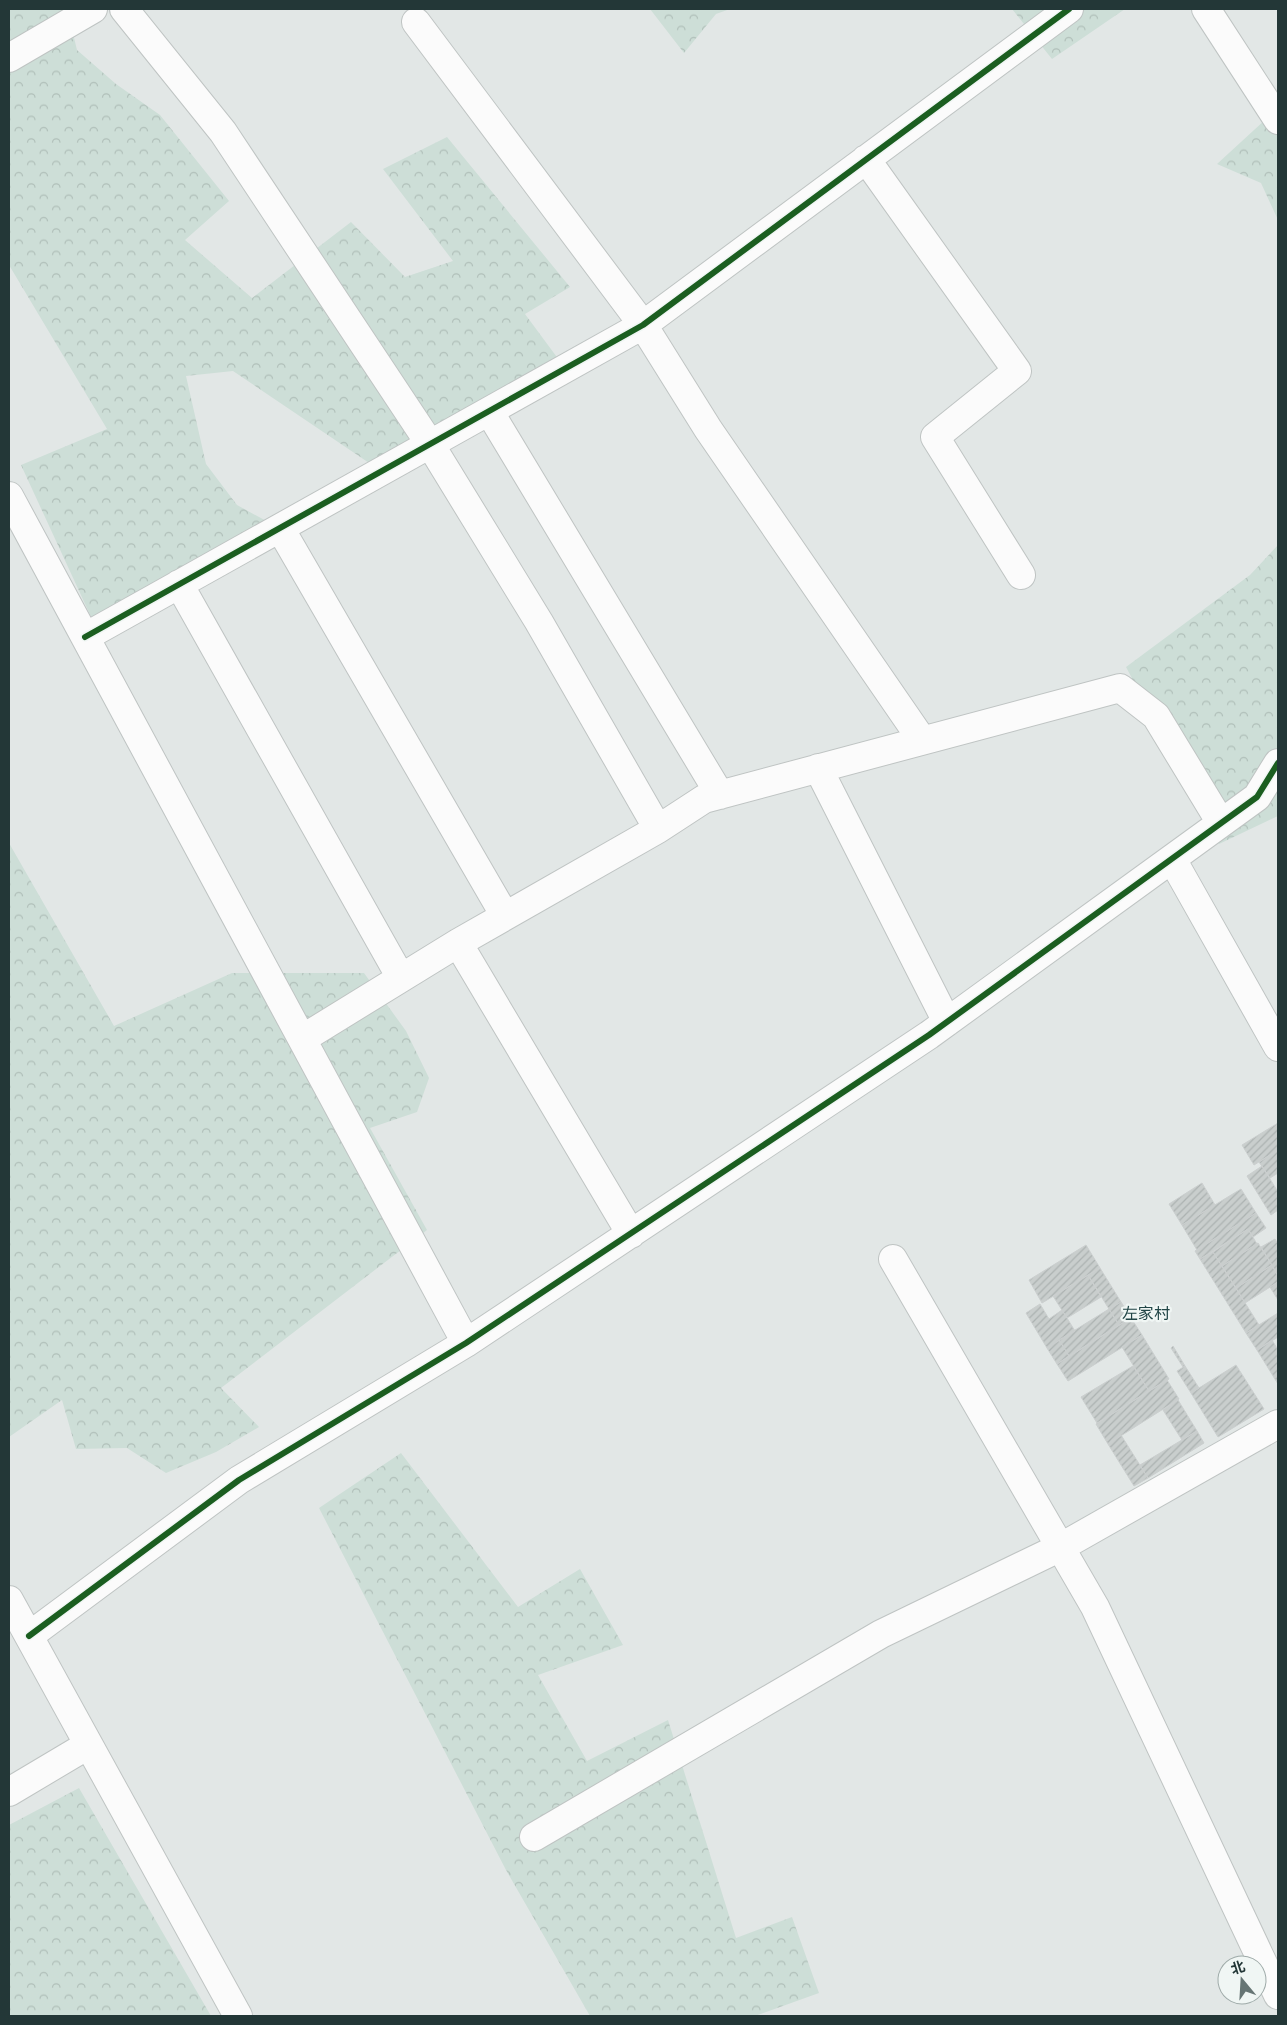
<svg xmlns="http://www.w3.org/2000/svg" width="1287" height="2025" viewBox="0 0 1287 2025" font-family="Arial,'Noto Sans SC',sans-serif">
<defs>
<pattern id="forest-crowns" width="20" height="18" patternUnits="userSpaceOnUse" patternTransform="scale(1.25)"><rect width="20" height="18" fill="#cdded7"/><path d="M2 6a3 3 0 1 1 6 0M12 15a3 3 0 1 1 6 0" fill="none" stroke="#b0bfb9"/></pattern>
<pattern id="building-hatch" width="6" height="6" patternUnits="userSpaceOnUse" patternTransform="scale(1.25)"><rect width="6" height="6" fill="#c9cecd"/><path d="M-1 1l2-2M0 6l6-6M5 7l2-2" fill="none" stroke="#acb2b1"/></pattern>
</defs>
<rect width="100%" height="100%" fill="#e2e7e6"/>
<path fill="url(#forest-crowns)" d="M9,9H67L77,50L116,84L160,115L229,201L185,240L252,298L351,222L405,277L453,261L383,169L447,137L570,287L525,314L562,364L381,471L233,371L186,376L206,464L237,505L290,534L92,619L21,465L107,429L9,265Z
M650,9H730L716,14L684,53Z
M1012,9H1125L1052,59Z
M1278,108V220L1261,183L1217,164Z
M1278,545V816L1219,844L1126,667L1250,575Z
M9,843L114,1026L232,973H364L406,1031L429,1078L417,1112L370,1128L427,1230L221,1388L259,1427L216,1452L166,1473L127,1448L76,1449L62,1400L9,1437Z
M401,1453L518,1607L580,1569L623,1645L538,1675L587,1761L668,1720L736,1938L792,1917L819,1993L755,2016H590L506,1870L319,1508Z
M79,1788L211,2016H9V1825Z"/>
<path fill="url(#building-hatch)" stroke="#cbcfcf" d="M1278,1123V1150L1254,1165L1242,1145Z
M1278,1150V1173L1270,1178L1259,1162Z
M1262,1166L1278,1192V1210L1271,1215L1247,1176Z
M1202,1183L1215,1205L1182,1225L1169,1204Z
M1241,1189L1256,1213L1197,1250L1182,1225Z
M1256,1213L1266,1228L1253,1237L1248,1229L1200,1259L1195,1251Z
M1248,1229L1257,1244L1222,1266L1213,1252Z
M1275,1239L1278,1244V1276L1261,1247Z
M1258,1243L1272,1265L1236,1288L1222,1266Z
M1086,1245L1100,1268L1042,1303L1029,1280Z
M1213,1252L1259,1325L1246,1333L1200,1259Z
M1272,1265L1278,1276V1282L1245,1303L1236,1288Z
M1100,1268L1121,1302L1109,1309L1088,1275Z
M1088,1275L1101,1297L1067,1318L1053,1296Z
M1278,1282V1300L1270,1287Z
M1121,1302L1131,1318L1119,1325L1109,1309Z
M1040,1304L1049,1319L1062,1310L1075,1331L1047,1348L1026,1313Z
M1109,1309L1119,1325L1069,1356L1059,1340Z
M1278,1313V1337L1257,1350L1246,1333Z
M1131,1318L1142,1335L1068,1381L1057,1364Z
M1142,1335L1169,1379L1149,1391L1122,1347Z
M1059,1340L1069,1356L1057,1364L1047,1348Z
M1272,1340L1278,1350V1384L1257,1350Z
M1173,1346L1185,1366L1183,1367L1171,1348Z
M1236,1365L1264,1409L1218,1437L1191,1393Z
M1133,1366L1149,1391L1097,1423L1081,1397Z
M1185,1366L1199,1388L1191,1393L1177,1371Z
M1167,1380L1179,1399L1108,1444L1096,1424Z
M1178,1400L1197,1431L1182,1440L1163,1410Z
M1197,1431L1204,1443L1148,1478L1140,1465Z
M1121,1435L1148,1478L1134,1486L1108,1444Z"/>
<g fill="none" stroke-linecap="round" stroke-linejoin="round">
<g stroke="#bfc4c3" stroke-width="30">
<path id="street" d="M124,9L223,132L430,444L539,622L658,829
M1206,9L1278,120
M416,22L643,325L708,429L922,740
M9,58L93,9
M866,159L1017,371L935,437L1021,575
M489,411L720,795
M9,496L466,1343
M280,528L505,916
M179,584L401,978
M85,637L643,325L1069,9
M818,768L947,1022
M1172,859L1278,1047
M458,943L631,1234
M302,1039L458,943L658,829L704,799L1120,688L1156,716L1221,823
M893,1259L1095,1607L1278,1995
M9,1600L238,2016
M29,1636L239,1480L466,1343L929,1035L1257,797L1278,763
M9,1792L88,1745
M534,1837L881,1634L1061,1547L1278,1424"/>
</g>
<use href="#street" stroke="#fbfbfb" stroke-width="28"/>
<g stroke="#f0f6f4" stroke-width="9">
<path id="cycleway" d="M85,637L643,325L1069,9
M29,1636L239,1480L466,1343L929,1035L1257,797L1278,763"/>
</g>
<use href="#cycleway" stroke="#1b5e20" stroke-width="6"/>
</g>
<g text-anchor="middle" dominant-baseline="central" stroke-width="4.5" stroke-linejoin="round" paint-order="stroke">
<g font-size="16" fill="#214546" stroke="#f0f6f4">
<text x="1146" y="1313">左家村</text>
</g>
</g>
<rect width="1287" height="2025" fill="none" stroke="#233737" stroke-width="20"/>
<g transform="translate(1242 1980) rotate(342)"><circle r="24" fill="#f0f6f4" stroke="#9eaaa8"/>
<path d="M0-4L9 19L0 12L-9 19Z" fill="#667574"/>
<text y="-8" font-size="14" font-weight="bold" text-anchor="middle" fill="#233737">北</text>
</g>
</svg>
